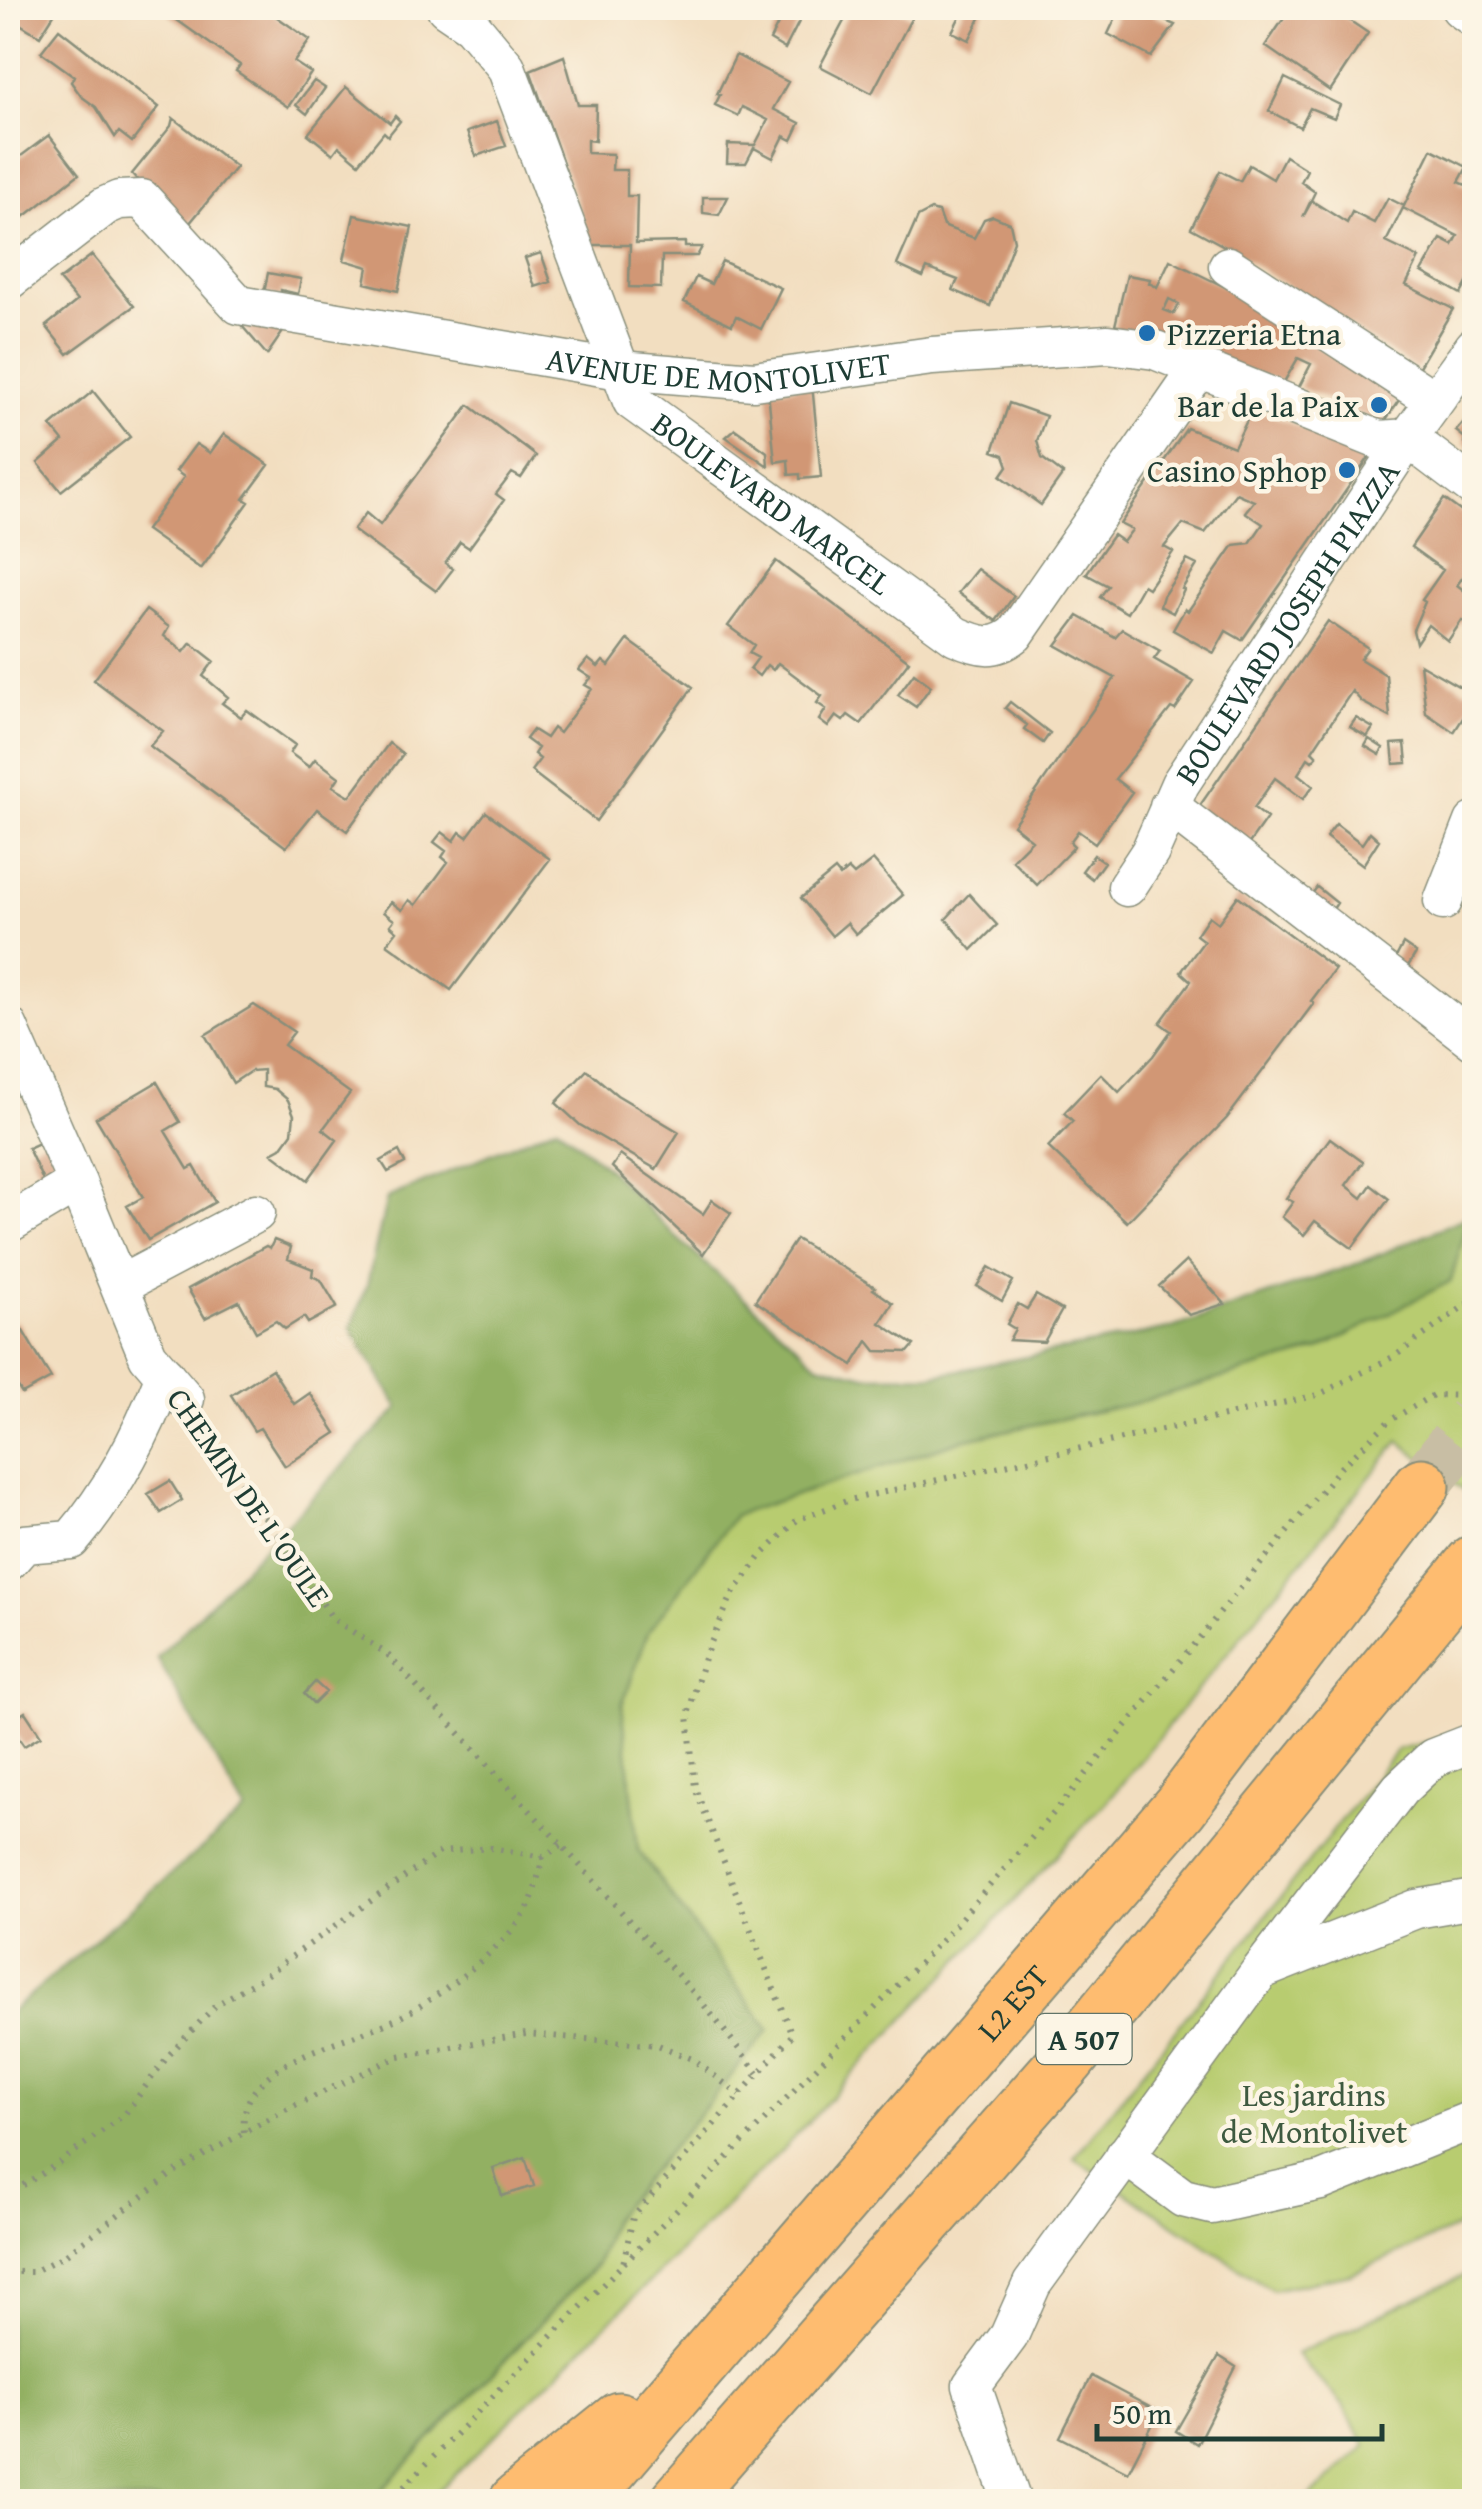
<svg xmlns="http://www.w3.org/2000/svg" width="1482" height="2509" viewBox="0 0 1482 2509" font-family="'Gentium Book Plus',serif">
<rect width="100%" height="100%" fill="#fcf5e5"/>
<filter id="ink" filterUnits="userSpaceOnUse"><feTurbulence type="fractalNoise" baseFrequency=".01" numOctaves="2"/><feDisplacementMap in="SourceGraphic" scale="20" xChannelSelector="R" yChannelSelector="G"/><feConvolveMatrix kernelMatrix="1 2 1 2 8 2 1 2 1" color-interpolation-filters="sRGB"/></filter>
<filter id="wash" filterUnits="userSpaceOnUse"><feTurbulence type="fractalNoise" baseFrequency=".0048" numOctaves="4" result="noise"/><feDisplacementMap in="SourceGraphic" scale="40" xChannelSelector="R" yChannelSelector="G"/><feGaussianBlur stdDeviation="2.25" result="paint"/><feColorMatrix in="noise" values="0 0 0 0 0 0 0 0 0 0 0 0 0 0 0 0 0 1.4 0 .05"/><feComposite in="paint" operator="in"/></filter>
<g filter="url(#wash)">
<rect width="100%" height="100%" fill="#f2dec0"/>
<path fill="#b8cc6f" stroke="#6c8452" stroke-width="2.5" d="M1474,1212V1499L1399,1441L1110,1798L782,2150L429,2501L371,2502L597,2264L612,2219L769,2030L638,1850L622,1705L648,1632L735,1515L966,1439L1136,1403L1318,1350L1451,1281L1469,1216Z
M1474,1731V2220L1351,2274L1272,2290L1074,2158L1398,1749Z
M1474,2271V2501H1305L1366,2446L1342,2404L1296,2354Z"/>
<path fill="#92b062" stroke="#58764b" stroke-width="2.5" d="M557,1126L605,1166L677,1238L818,1364L866,1376L935,1375L1169,1329L1362,1262L1469,1216L1451,1281L1318,1350L1136,1403L966,1439L735,1515L648,1632L622,1705L638,1850L769,2030L612,2219L597,2263L371,2501H8V2014L245,1811L157,1658L399,1408L351,1329L367,1285L387,1198Z"/>
<g id="blocks">
<path fill="#d19775" fill-rule="evenodd" d="M8,8H49L56,11L40,36L13,20L8,27Z
M171,8H264L310,40L294,62L311,73L288,107L236,71L240,65L167,13Z
M786,8H806L785,49L770,40Z
M851,8H894L912,17L872,93L820,66Z
M964,8H985L969,40L952,32Z
M1113,8H1158L1154,16L1175,25L1151,57L1108,34L1116,17L1110,14Z
M1291,8H1331L1368,33L1330,91L1265,46Z
M59,29L159,107L132,142L119,132L115,137L96,107L81,96L71,82L74,76L41,52Z
M736,55L788,82L773,109L800,123L792,140L784,136L773,158L754,148L746,163H727L728,144L755,145L768,120L742,107L738,116L715,105L720,95L717,94Z
M564,56L578,105H596L595,141L587,140V153L613,154L612,170H627V196H637L636,243L685,242V247H702L697,256H662L661,288L629,287L630,245H592L530,70Z
M1285,78L1340,105L1334,118L1310,108L1300,127L1269,111Z
M314,81L325,88L307,114L296,105Z
M346,87L390,123L395,116L400,121L388,136L384,132L359,163L339,146L333,154L308,134Z
M173,118L236,167L184,230L132,174L171,126Z
M497,121L506,146L476,156L467,132Z
M49,135L79,174L24,217L8,196V145L17,159Z
M1432,149L1467,167L1459,182L1472,188L1474,183V270L1461,294L1422,272L1441,239L1453,245L1458,236L1403,208Z
M1285,156L1307,170L1301,182L1315,192L1303,217L1312,201L1347,223L1352,212L1374,223L1388,198L1404,206L1386,242L1419,258L1406,285L1453,309L1417,370L1235,252L1191,228L1220,171L1240,181L1249,165L1273,179Z
M703,197H728L719,215L703,213Z
M931,210L938,212L943,226L974,238L984,219L993,216L1010,223L1014,241L990,306L953,290L958,280L927,268L923,277L897,265L918,217Z
M354,215L412,227L398,291L365,283L368,267L344,260Z
M541,253L551,282L535,287L525,258Z
M92,255L134,306L68,354L46,326L77,301L59,280Z
M1170,260L1235,292L1399,400L1383,424L1299,387L1311,364L1298,358L1284,382L1113,334L1127,275L1150,279L1149,283L1157,287ZM1169,299L1179,304L1174,314L1164,310Z
M722,261L781,288L761,329L736,316L732,325L684,302L696,277L711,284Z
M268,273L301,279L298,294L281,290V297L264,293Z
M236,319L287,326L267,355Z
M812,384L821,477L800,479V474L789,475L788,460L775,462L768,391Z
M93,391L130,437L61,491L38,463L63,441L51,426Z
M1009,403L1046,416L1037,441L1042,458L1063,474L1041,505L1001,476L1008,466L1004,455L993,451Z
M469,405L536,456L521,478L512,473L496,494L504,500L469,548L460,542L445,563L453,569L436,591L353,530L366,513L380,525Z
M1253,408L1370,456L1242,640L1226,631L1214,653L1173,630L1185,609L1188,611L1234,545L1250,543L1263,524L1245,512L1254,501L1236,493L1205,533L1183,524L1164,547L1173,552L1148,588L1143,585L1127,613L1100,597L1108,586L1086,574L1113,535L1123,542L1132,530L1120,524L1187,428L1234,447Z
M1474,410V448L1464,443L1465,438L1456,431Z
M735,429L767,452L768,466L726,437Z
M224,434L269,465L244,499L249,502L201,569L146,530L184,477L176,471L196,444L210,453Z
M1444,499L1474,521V585L1463,577L1457,585L1474,598V630L1462,620L1448,641L1428,625L1416,643L1413,630L1425,602L1422,600L1443,570L1411,547Z
M1187,560L1197,565L1182,589L1184,590L1173,613L1160,606L1163,596Z
M776,561L909,661L861,724L848,715L843,721L836,716L828,727L819,720L826,709L817,703L822,696L778,663L773,670L767,665L759,676L750,669L758,658L749,653L754,645L728,626Z
M977,569L1014,596L996,621L958,593Z
M146,610L169,627L164,636L184,652L191,643L214,661L203,676L228,697L222,703L241,717L247,710L295,745L290,753L309,767L315,759L339,777L333,786L350,796L389,743L403,754L347,831L317,809L286,847L150,746L163,731L94,680Z
M1078,616L1115,637L1122,629L1160,651L1154,659L1194,682L1175,710L1171,708L1115,779L1132,792L1095,843L1078,831L1070,842L1074,846L1072,849L1037,885L1012,860L1032,840L1013,825L1115,678L1056,645Z
M1328,621L1368,648L1360,659L1386,675L1390,717L1362,702L1352,691L1312,751L1317,756L1312,761L1308,758L1298,774L1313,786L1303,799L1275,778L1254,808L1267,818L1243,852L1194,814Z
M628,640L693,687L596,821L531,771L540,759L534,754L538,748L526,739L533,730L546,738L553,728L559,733L592,689L585,685L591,678L579,670L588,659L598,667L603,661L609,666Z
M1420,664L1467,691L1474,680V701L1454,732L1426,713Z
M914,673L931,686L916,707L898,695Z
M1010,702L1050,733L1043,743L1024,729L1027,725L1005,708Z
M1356,718L1373,728L1367,737L1350,727Z
M1369,739L1383,748L1380,755L1365,746Z
M1405,743L1407,763L1394,764L1392,744Z
M486,812L550,859L451,990L387,944L397,931L390,925L394,920L383,912L391,902L402,910L409,900L416,905L448,862L442,857L446,851L434,842L442,832L454,841L460,832L467,837Z
M1336,824L1362,844L1370,832L1379,840L1363,865L1326,837Z
M1474,854V904L1456,896Z
M1094,855L1104,862L1092,879L1082,871Z
M873,860L903,895L856,934L847,923L832,936L801,898L835,870L840,876L848,869L854,875Z
M1317,887L1337,903L1327,918L1307,901Z
M969,894L997,925L972,950L946,919Z
M1238,896L1335,969L1311,1001L1314,1003L1227,1118L1127,1222L1048,1147L1073,1121L1064,1113L1101,1074L1119,1092L1153,1056L1171,1031L1160,1023L1191,981L1181,972L1204,941L1196,935L1209,916L1218,923Z
M1403,944L1416,953L1404,973L1392,965Z
M254,1005L294,1032L284,1045L350,1093L323,1129L337,1140L308,1180L272,1153L281,1148L292,1133L294,1115L288,1100L275,1089L263,1087V1070L251,1071L233,1083L205,1035Z
M587,1070L617,1095L679,1132L656,1169L580,1125L556,1103Z
M157,1082L180,1122L165,1131L188,1169L194,1166L215,1202L148,1240L127,1206L143,1197L96,1118Z
M1330,1138L1363,1162L1346,1185L1362,1198L1371,1185L1389,1199L1352,1248L1315,1221L1304,1235L1282,1217L1293,1202L1286,1198Z
M48,1139L59,1169L46,1187L28,1148Z
M399,1151L405,1163L388,1172L381,1161Z
M620,1155L703,1214L712,1200L731,1213L703,1254L612,1167Z
M796,1239L875,1287L873,1289L893,1303L880,1323L914,1345L908,1352L876,1351L868,1341L853,1365L755,1301Z
M274,1240L291,1247L288,1259L313,1269L312,1276L321,1280L337,1307L308,1323L304,1317L285,1329L276,1321L256,1332L239,1301L205,1318L188,1289L266,1246L270,1248Z
M1186,1261L1225,1304L1189,1315L1159,1286Z
M989,1267L1013,1281L1002,1301L977,1286Z
M1036,1295L1062,1310L1044,1342L1009,1340L1015,1329L1007,1324L1018,1304L1027,1309Z
M17,1321L51,1378L22,1394L14,1381L8,1385V1326Z
M272,1369L294,1404L310,1393L336,1433L285,1466L260,1428L254,1431L231,1395Z
M170,1481L182,1500L161,1513L148,1494Z
M315,1682L326,1692L314,1704L304,1694Z
M25,1712L41,1736L24,1746L8,1723Z
M525,2157L534,2186L502,2196L493,2168Z
M1219,2356L1236,2367L1197,2444L1176,2431Z
M1091,2376L1159,2412L1128,2472L1060,2437Z"/>
</g>
</g>
<g filter="url(#ink)">
<use href="#blocks" fill-opacity="0" stroke="#888e7a" stroke-width="2.5"/>
<g fill="none" stroke-linecap="round" stroke-linejoin="round">
<path stroke="#c8bea4" stroke-width="55" stroke-dasharray="55 28" stroke-linecap="butt" d="M1422,1486L1474,1419"/>
<g stroke="#888e7a" stroke-width="41">
<g id="minor">
<path id="s1" d="M446,8L471,25L506,67L632,401L956,636C979,646 994,651 1015,634L1191,380L1204,370"/>
<path d="M1460,8L1474,18"/>
<path d="M1228,266L1434,400"/>
<path id="s2" d="M8,281L105,206L119,200L142,199L239,305L620,370L754,381L932,356L1108,344L1155,350L1379,440L1408,438L1474,488"/>
<path d="M1169,806L1474,1041"/>
<path id="s3" d="M1127,887L1150,852L1180,784L1408,438L1474,347"/>
<path d="M1443,901L1474,822"/>
<path d="M8,1026L77,1183L148,1356L185,1399"/>
<path d="M8,1224L77,1183"/>
<path d="M120,1285L256,1213"/>
<path d="M8,1562L24,1544L71,1540C113,1491 142,1435 165,1375"/>
<path d="M1264,1969L1416,1909L1474,1899"/>
<path d="M1125,2155L1183,2198L1212,2205L1321,2181L1474,2119"/>
<path d="M1012,2502L972,2386L1009,2336L1032,2284L1261,1970L1400,1789L1433,1758L1474,1742"/>
</g>
</g>
<g stroke="#888e7a" stroke-width="59">
<g id="highway">
<path d="M517,2502L619,2420"/>
<path id="s4" d="M581,2502L1180,1807L1422,1486"/>
<path d="M678,2502L1067,2060L1474,1563"/>
</g>
</g>
<path stroke="#888e7a" stroke-width="6" stroke-dasharray="2.5 8" stroke-linecap="butt" d="M206,1429L333,1619L387,1654L576,1861L700,2000L758,2073
M244,2132C236,2061 342,2044 392,2021C431,2004 500,1951 524,1915C534,1900 538,1875 543,1857
M8,2199L12,2192L62,2161L125,2114L168,2056L216,2005L263,1977L440,1852L492,1848L543,1857L562,1845
M624,2263L939,1943L1058,1808L1341,1467L1389,1421L1433,1395L1474,1396
M8,2272H33L65,2255L176,2171L275,2115L399,2056L526,2034L658,2045L692,2059L740,2095
M389,2502L623,2264L633,2217L792,2035L695,1788L688,1715L704,1658L732,1595L762,1555L797,1520L849,1500L1318,1395L1395,1356L1474,1299"/>
<use href="#minor" stroke="#fff" stroke-width="38"/>
<use href="#highway" stroke="#febc70" stroke-width="55"/>
</g>
</g>
<g fill="#1f6fb2" stroke="#fcf5e5" stroke-width="4">
<circle cx="1147" cy="333" r="10"/>
<circle cx="1379" cy="405" r="10"/>
<circle cx="1347" cy="470" r="10"/>
</g>
<g text-anchor="middle" dominant-baseline="central" stroke-width="9" stroke-linejoin="round" paint-order="stroke">
<rect fill="#fcf5e5" stroke="#617469" stroke-width="2.5" x="1036.5" y="2014" width="95" height="50" rx="8"/>
<g font-size="30" font-weight="bold" fill="#1f3d34">
<text x="1084" y="2039">A 507</text>
</g>
<g font-size="32" fill="#1f3d34" stroke="#fcf5e5" text-anchor="end">
<text x="1167" y="333" text-anchor="start">Pizzeria Etna</text>
<text x="1359" y="405">Bar de la Paix</text>
<text x="1327" y="470">Casino Sphop</text>
</g>
<g font-size="32" fill="#1f3d34" stroke="#fcf5e5">
<text stroke="none"><textPath href="#s2" startOffset="790">AVENUE DE MONTOLIVET</textPath></text>
<text stroke="none"><textPath href="#s1" startOffset="615">BOULEVARD MARCEL</textPath></text>
<text stroke="none"><textPath href="#s3" startOffset="310">BOULEVARD JOSEPH PIAZZA</textPath></text>
<text transform="translate(249 1497) rotate(55)">CHEMIN DE L'OULE</text>
<text stroke="none"><textPath href="#s4" startOffset="660">L2 EST</textPath></text>
</g>
<g font-size="32" fill="#3e5a40" stroke="#fcf5e5">
<text x="1314" y="2094">Les jardins<tspan x="1314" dy="37">de Montolivet</tspan></text>
</g>
</g>
<rect width="1482" height="2509" fill="none" stroke="#fcf5e5" stroke-width="40"/>
<path d="M1097 2424v15h285v-15" fill="none" stroke="#1f3d34" stroke-width="5"/>
<text x="1112" y="2424" font-size="30" fill="#1f3d34" stroke="#fcf5e5" stroke-width="8" paint-order="stroke">50 m</text>
</svg>
